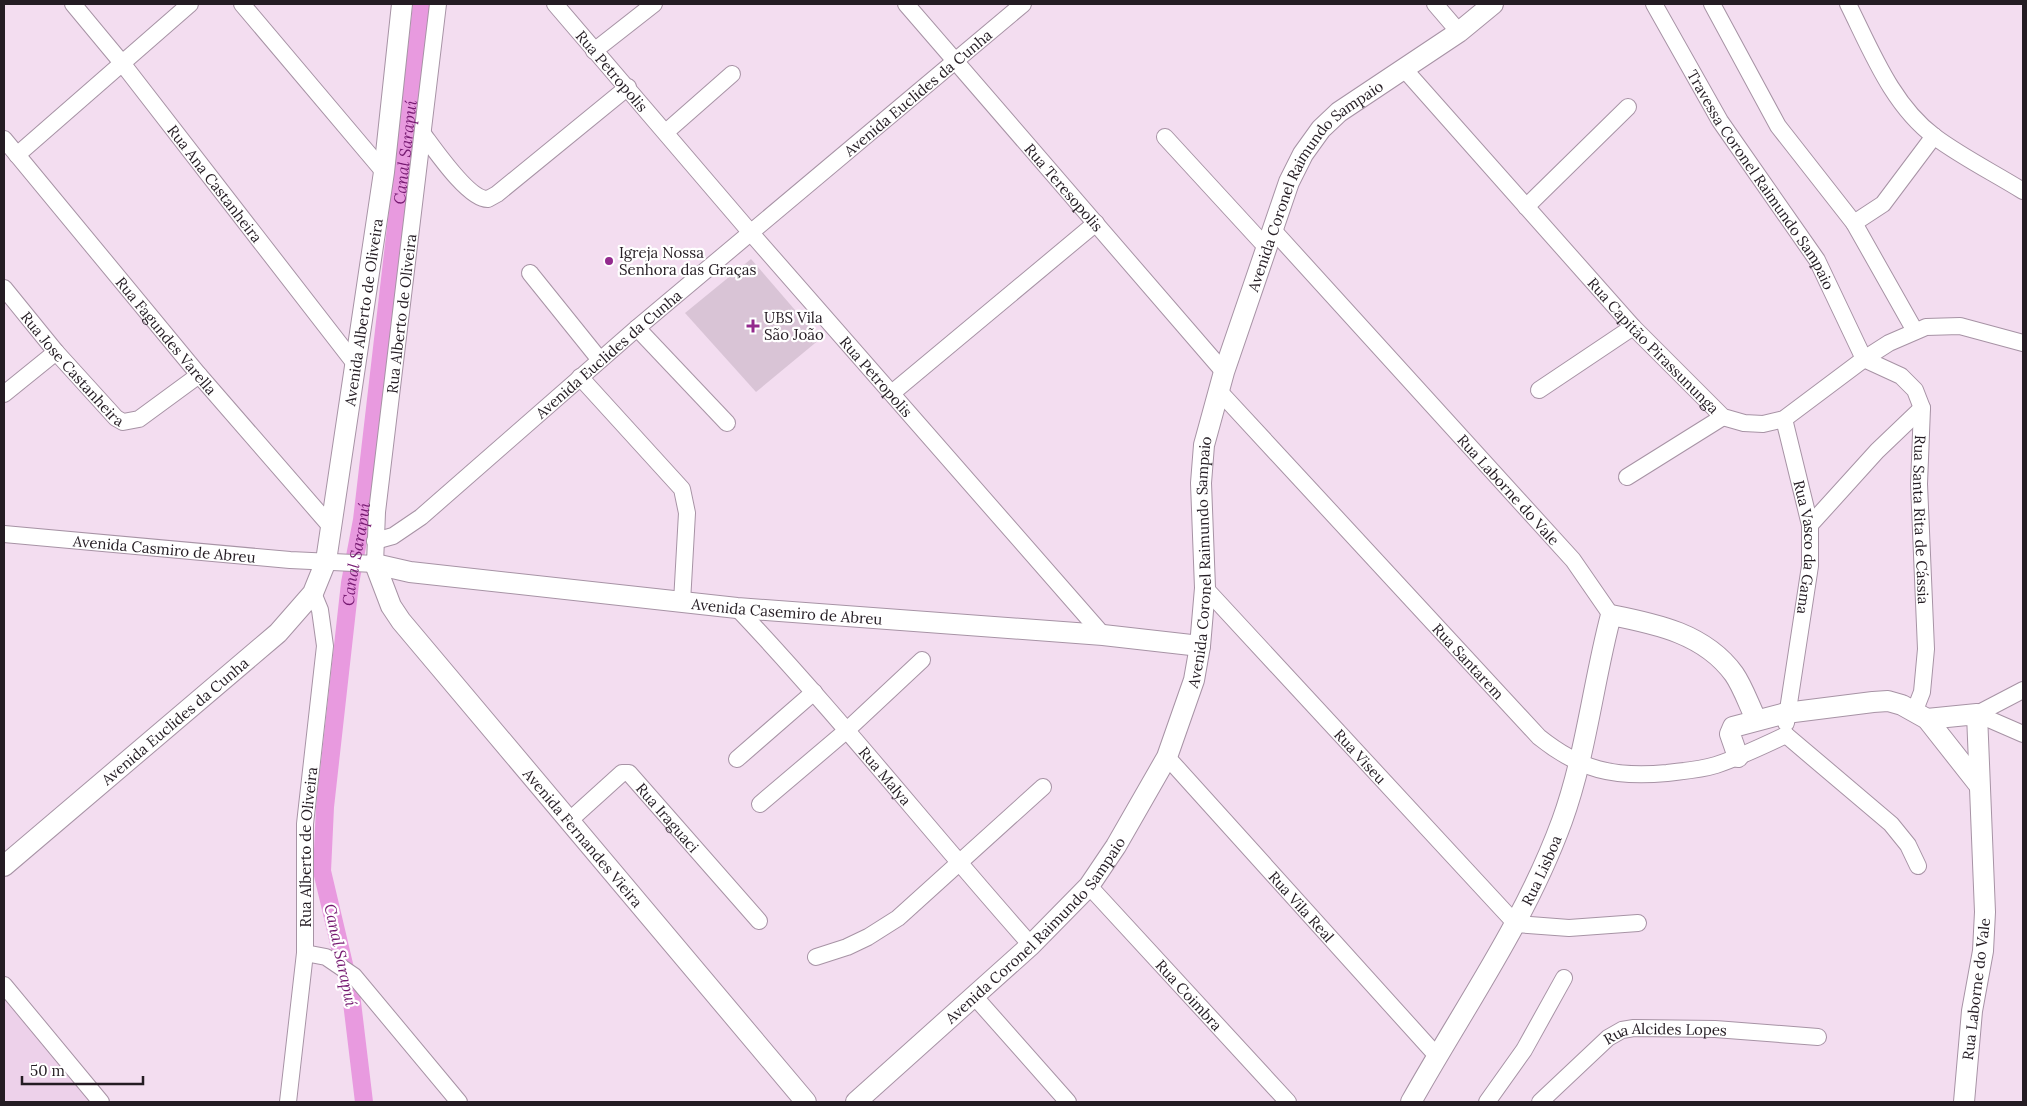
<svg xmlns="http://www.w3.org/2000/svg" width="2027" height="1106" viewBox="0 0 2027 1106" font-family="Lora,serif">
<rect width="100%" height="100%" fill="#f3ddf0"/>
<path fill="#edd1ea" d="M4,996L92,1102H4Z"/>
<g fill="none" stroke-linecap="round" stroke-linejoin="round">
<path stroke="#e89adf" stroke-width="18" id="s1" d="M364,1102L351,994L322,871L325,807L350,583L362,520L422,4"/>
</g>
<path fill="#d9c4d6" d="M751,259L820,339L756,392L685,313Z"/>
<g fill="none" stroke-linecap="round" stroke-linejoin="round">
<g stroke="#a793a5" stroke-width="18">
<g id="minor">
<path id="s2" d="M73,4L122,63L356,365"/>
<path d="M242,4L384,172"/>
<path id="s3" d="M555,4L751,233L1103,635"/>
<path id="s4" d="M906,4L1224,372"/>
<path d="M1435,4L1459,32"/>
<path id="s5" d="M1654,4L1720,121L1817,260L1864,359L1901,376L1915,390L1922,408L1919,484L1926,649L1922,692L1915,710"/>
<path d="M1712,4L1778,126L1854,223L1915,331"/>
<path d="M1848,4C1871,50 1892,105 1935,137C1962,157 1994,173 2023,191"/>
<path d="M594,51L654,4"/>
<path id="s6" d="M1405,70L1633,327L1723,417L1744,423L1763,424L1784,419L1864,359L1889,343L1926,327L1960,326L2023,343"/>
<path d="M666,132L732,74"/>
<path d="M423,134C435,150 469,200 488,199L497,194L628,87"/>
<path d="M1165,137L1267,248"/>
<path id="s7" d="M4,139L199,375L332,528"/>
<path d="M17,155L190,4"/>
<path d="M1526,207L1628,107"/>
<path d="M1854,223L1883,204L1934,136"/>
<path id="s8" d="M1272,229L1573,560L1611,615"/>
<path d="M530,273L600,360"/>
<path id="s9" d="M4,288L56,352L116,418L123,422L139,419L199,375"/>
<path d="M637,328L727,423"/>
<path d="M580,377L682,489L687,513L682,602"/>
<path id="s10" d="M1218,390L1539,737C1580,770 1614,778 1667,773C1683,771 1700,770 1716,765C1740,757 1763,746 1786,735"/>
<path d="M1539,390L1633,327"/>
<path d="M892,393L1096,223"/>
<path d="M4,394L56,352"/>
<path id="s11" d="M1784,419L1810,525V566L1786,723"/>
<path d="M1627,477L1723,417"/>
<path d="M1810,525L1877,451L1922,408"/>
<path id="s12" d="M4,534L290,560L375,564L377,512L438,4"/>
<path id="s13" d="M375,541L393,536L421,517L637,328L1023,4"/>
<path id="s14" d="M1205,588L1516,924L1569,928L1638,923"/>
<path id="s15" d="M737,608C840,717 932,834 1031,945"/>
<path d="M1977,714L2023,690"/>
<path d="M1977,714L2023,734"/>
<path d="M1786,735L1891,824L1908,845L1918,866"/>
<path id="s16" d="M1167,757L1437,1056"/>
<path d="M737,759L814,692"/>
<path d="M760,804L846,731L922,660"/>
<path id="s17" d="M570,820L622,773H629L759,921"/>
<path id="s18" d="M1089,886L1288,1102"/>
<path d="M305,953L326,957L354,976L459,1102"/>
<path d="M816,957L847,947L868,937L898,918L1043,787"/>
<path d="M4,985L101,1102"/>
<path d="M975,997L1068,1102"/>
<path id="s19" d="M288,1102L305,953V824L325,646L320,610L313,593"/>
<path d="M1487,1102L1524,1050L1564,978"/>
<path id="s20" d="M1540,1102L1608,1038L1622,1030L1634,1028L1715,1029L1818,1037"/>
</g>
</g>
<g stroke="#a793a5" stroke-width="22">
<g id="major">
<path id="s21" d="M375,564L410,572L737,608L1103,635L1200,646"/>
<path id="s22" d="M375,564L391,606L401,621L806,1102"/>
<path d="M1927,719L1977,714L1985,912L1983,951L1972,1011L1964,1102"/>
<path d="M1738,757L1730,734L1733,727L1786,713L1873,702L1888,701L1902,705L1927,719L1979,785"/>
<path id="s23" d="M4,866L278,633L313,593L326,561L384,172L402,4"/>
<path id="s24" d="M856,1102L1031,945L1089,886L1116,846L1167,757L1194,680L1200,646L1205,588L1201,483L1204,445L1224,372L1289,182L1303,154L1321,129L1339,112L1459,32L1493,4"/>
<path id="s25" d="M1411,1102C1463,1009 1525,922 1562,821C1586,755 1593,683 1611,615C1657,624 1705,634 1734,674C1743,687 1749,705 1756,719"/>
</g>
</g>
<use href="#minor" stroke="#fff" stroke-width="16"/>
<use href="#major" stroke="#fff" stroke-width="20"/>
</g>
<g fill="#93298d" stroke="#fff" stroke-width="2">
<circle cx="609" cy="261" r="5"/>
<path d="M750.5 318.5h5v5h5v5h-5v5h-5v-5h-5v-5h5z"/>
</g>
<g text-anchor="middle" dominant-baseline="central" stroke-width="4.5" stroke-linejoin="round" paint-order="stroke">
<g font-size="15" fill="#241c23" stroke="#fff">
<text stroke="none"><textPath href="#s3" startOffset="88">Rua Petropolis</textPath></text>
<text stroke="none"><textPath href="#s13" startOffset="706">Avenida Euclides da Cunha</textPath></text>
<text stroke="none"><textPath href="#s5" startOffset="206">Travessa Coronel Raimundo Sampaio</textPath></text>
<text stroke="none"><textPath href="#s2" startOffset="229">Rua Ana Castanheira</textPath></text>
<text stroke="none"><textPath href="#s4" startOffset="242">Rua Teresopolis</textPath></text>
<text stroke="none"><textPath href="#s24" startOffset="1074">Avenida Coronel Raimundo Sampaio</textPath></text>
<text stroke="none"><textPath href="#s23" startOffset="699">Avenida Alberto de Oliveira</textPath></text>
<text stroke="none"><textPath href="#s12" startOffset="624">Rua Alberto de Oliveira</textPath></text>
<text stroke="none"><textPath href="#s7" startOffset="255">Rua Fagundes Varella</textPath></text>
<text stroke="none"><textPath href="#s6" startOffset="371">Rua Capitão Pirassununga</textPath></text>
<text stroke="none"><textPath href="#s13" startOffset="301">Avenida Euclides da Cunha</textPath></text>
<text stroke="none"><textPath href="#s9" startOffset="106">Rua Jose Castanheira</textPath></text>
<text stroke="none"><textPath href="#s3" startOffset="492">Rua Petropolis</textPath></text>
<text stroke="none"><textPath href="#s8" startOffset="352">Rua Laborne do Vale</textPath></text>
<text stroke="none"><textPath href="#s5" startOffset="605">Rua Santa Rita de Cássia</textPath></text>
<text stroke="none"><textPath href="#s11" startOffset="131">Rua Vasco da Gama</textPath></text>
<text stroke="none"><textPath href="#s12" startOffset="161">Avenida Casmiro de Abreu</textPath></text>
<text stroke="none"><textPath href="#s24" startOffset="669">Avenida Coronel Raimundo Sampaio</textPath></text>
<text stroke="none"><textPath href="#s21" startOffset="415">Avenida Casemiro de Abreu</textPath></text>
<text stroke="none"><textPath href="#s10" startOffset="369">Rua Santarem</textPath></text>
<text stroke="none"><textPath href="#s23" startOffset="224">Avenida Euclides da Cunha</textPath></text>
<text stroke="none"><textPath href="#s14" startOffset="229">Rua Viseu</textPath></text>
<text stroke="none"><textPath href="#s15" startOffset="224">Rua Malya</textPath></text>
<text stroke="none"><textPath href="#s17" startOffset="136">Rua Iraguaci</textPath></text>
<text stroke="none"><textPath href="#s22" startOffset="346">Avenida Fernandes Vieira</textPath></text>
<text stroke="none"><textPath href="#s19" startOffset="256">Rua Alberto de Oliveira</textPath></text>
<text stroke="none"><textPath href="#s25" startOffset="266">Rua Lisboa</textPath></text>
<text stroke="none"><textPath href="#s16" startOffset="201">Rua Vila Real</textPath></text>
<text stroke="none"><textPath href="#s24" startOffset="249">Avenida Coronel Raimundo Sampaio</textPath></text>
<text transform="translate(1976 989) rotate(-83)">Rua Laborne do Vale</text>
<text stroke="none"><textPath href="#s18" startOffset="148">Rua Coimbra</textPath></text>
<text stroke="none"><textPath href="#s20" startOffset="152">Rua Alcides Lopes</textPath></text>
</g>
<g font-size="15" fill="#241c23" stroke="#fff" text-anchor="start">
<text x="619" y="252">Igreja Nossa<tspan x="619" dy="17">Senhora das Graças</tspan></text>
<text x="764" y="317">UBS Vila<tspan x="764" dy="17">São João</tspan></text>
</g>
<g font-size="16" font-style="italic" fill="#751970" stroke="#fff">
<text stroke="none"><textPath href="#s1" startOffset="959">Canal Sarapuí</textPath></text>
<text stroke="none"><textPath href="#s1" startOffset="554">Canal Sarapuí</textPath></text>
<text transform="translate(341 955) rotate(78)">Canal Sarapuí</text>
</g>
</g>
<rect width="2027" height="1106" fill="none" stroke="#241c23" stroke-width="10"/>
<path d="M22 1076v8h121v-8" fill="none" stroke="#241c23" stroke-width="2.5"/>
<text x="30" y="1076" font-size="15" fill="#241c23" stroke="#ffffff" stroke-width="4" paint-order="stroke">50 m</text>
</svg>
